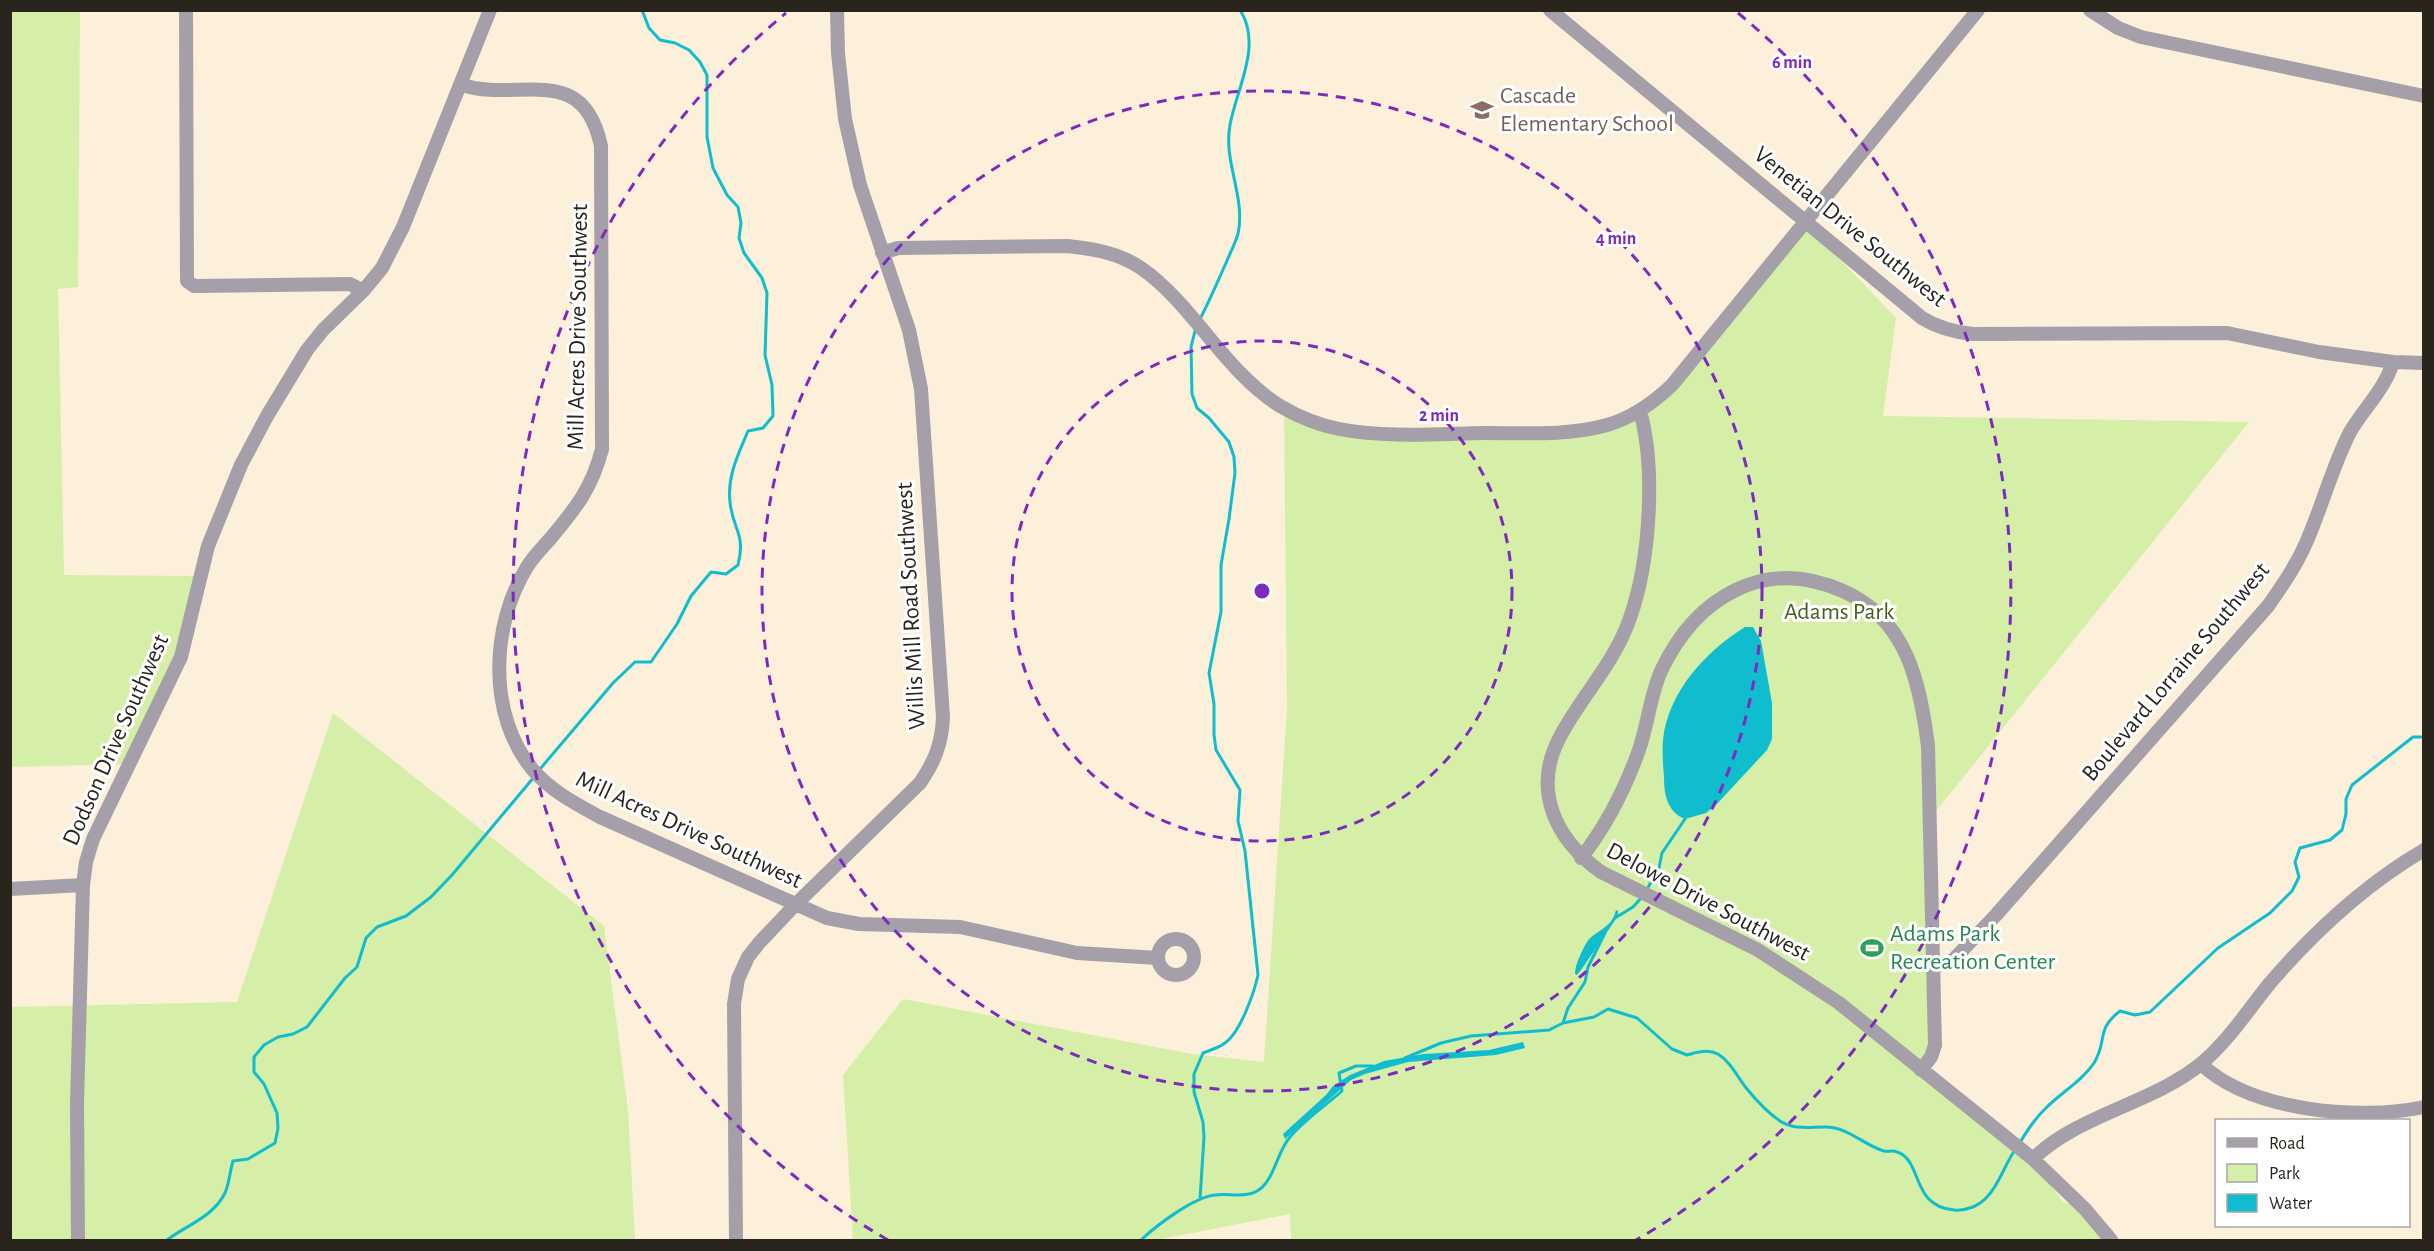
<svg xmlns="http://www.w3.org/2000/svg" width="2434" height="1251" viewBox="0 0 2434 1251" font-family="'Alegreya Sans',sans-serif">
<rect width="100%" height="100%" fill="#fcf0da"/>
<path fill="#d5eea8" d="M10,11H80L78,287L58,289L64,575L195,576L174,673L126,764L11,767Z
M1809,227L1896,318L1883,416L2249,422L1933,815L1934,1038L1925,1070L2023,1147L2063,1202L2092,1211L2113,1230L2114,1240H1291L1290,1214L1156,1240H853L843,1075L903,999L1192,1054L1264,1062L1287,707L1284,407L1327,432L1601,425L1646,412Z
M333,713L604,926L628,1110L635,1240H11L10,1007L237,1002Z"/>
<path fill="#10bdcf" d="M1745,627H1753L1761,641L1772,703V739L1767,750L1716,805L1706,813L1685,819C1667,812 1664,794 1664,777C1663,765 1662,752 1663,740C1668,692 1706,651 1745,627Z
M1616,910L1618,911V916L1581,970L1577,975L1575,974C1575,965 1582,950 1587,942C1594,931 1612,929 1616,910Z
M1523,1042L1525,1048L1496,1055L1408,1062L1365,1074L1351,1080L1285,1139L1283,1134L1326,1095L1333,1086L1350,1075L1384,1061L1424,1054L1489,1050Z"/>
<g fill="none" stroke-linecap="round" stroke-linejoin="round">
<path stroke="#10bdcf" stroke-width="3" d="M1199,321C1209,302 1217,283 1226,263C1230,253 1235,244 1238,234C1246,197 1223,162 1230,125C1236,90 1263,45 1240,10
M1196,327L1191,347L1192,394L1197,408L1209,418L1229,442L1234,457L1235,473L1229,519L1221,565V612L1209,673L1214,704V735L1216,750L1240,790L1238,821L1245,851L1258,975C1254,993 1240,1033 1225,1043C1219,1048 1210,1050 1203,1053L1194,1074V1092L1203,1122L1204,1137L1200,1199
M540,769L613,683L635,662H651L677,624L691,596L711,572L726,574L738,565C746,533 733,531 730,502C727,476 738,455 748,431L763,428L773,416L772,385L765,355L767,293L762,278L744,253L739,238L741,223L738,207L727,195L713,168L707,137V75L700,62L689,50L675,43L660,40L649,28L642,10
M1646,891L1659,868L1662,853L1685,819
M1615,918L1633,907L1643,896
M1563,1023L1568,1008L1585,982L1588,967L1605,933
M1405,1058L1441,1043L1471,1036L1549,1030L1563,1023L1594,1017L1608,1009L1637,1018L1672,1049L1687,1055C1697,1052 1708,1049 1718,1054C1731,1062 1738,1078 1747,1089C1756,1100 1768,1113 1780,1121C1794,1130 1809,1127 1825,1127C1849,1127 1863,1145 1884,1151C1888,1152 1893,1150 1897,1152C1923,1160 1910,1206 1954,1210C1966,1211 1979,1206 1987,1197C1999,1185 2005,1164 2015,1150
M2019,1144C2027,1131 2035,1118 2047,1107C2062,1092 2082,1081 2094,1063C2108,1041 2095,1030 2120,1011L2135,1015L2150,1012L2218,948L2270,913L2292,891L2299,877L2295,862L2300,848L2330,840L2342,830L2346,814V799L2352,785L2413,737H2424
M167,1240C187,1225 213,1217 225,1193C229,1184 230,1171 233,1161L248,1159L275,1143L278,1128L277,1113L264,1084L254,1072V1057L264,1045L278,1037L293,1034L307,1027L345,978L357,967L366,938L377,927L406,916L431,897L452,875L534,777
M1141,1240C1157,1225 1194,1197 1215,1195C1231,1193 1247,1199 1260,1189C1275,1177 1277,1152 1290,1137C1304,1120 1325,1106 1342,1091L1339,1073L1356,1066H1373"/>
<path stroke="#a49fa8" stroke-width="14" d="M186,10L187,281L194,286L350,284L363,291
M1550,10L1922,318C1938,328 1953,332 1973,334L2227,333L2319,352L2393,362L2424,363
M2090,10L2118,28L2141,37L2424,96
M462,85C518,103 583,60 601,146L602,449C592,488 576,508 550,539C542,548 533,557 527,567C491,625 487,715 533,770C551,791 576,804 600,817L827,918L859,924L960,927L1077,953L1158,958
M882,253L898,248L1068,246C1094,249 1119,253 1141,268C1193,304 1224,371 1280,406C1297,416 1319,425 1339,429C1386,438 1436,434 1484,433C1525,433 1568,436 1607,425C1632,418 1653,403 1672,385L1978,10
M1640,411C1656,469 1650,561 1630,618C1614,664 1583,694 1561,735C1531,789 1555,839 1601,872L1758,950L1839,1003L2033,1159L2085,1209L2111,1240
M1581,858C1607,825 1625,789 1639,750C1648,724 1650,696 1661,671C1696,597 1764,556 1843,591C1907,619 1920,683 1928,746L1935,1045L1931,1057L1921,1070
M10,889L83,885
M1158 957a18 18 0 1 1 36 0a18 18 0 1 1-36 0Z
M1933,965L1945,964L1953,960L1996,915L2268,606C2282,586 2296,566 2306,543C2322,507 2332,467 2350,432C2364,408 2385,389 2393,362
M2201,1064C2251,1111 2358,1121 2424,1107
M2033,1159C2077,1115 2154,1103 2202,1063C2229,1040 2248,1010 2270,983C2313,933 2366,884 2424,850
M78,1240L77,1104L83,885L86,862L93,839L181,657L208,546L241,465L267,416L307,350L323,330L363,291L382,268L403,227L490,10
M736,1240L734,1004L738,979L748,957L759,943L795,905L920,783C935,761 942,743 943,717L921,389L909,330L860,185L845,119L838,53L837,10"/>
</g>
<g fill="none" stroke="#7b2cbf" stroke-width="3" stroke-dasharray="10 8">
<circle cx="1262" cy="591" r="250"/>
<circle cx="1262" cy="591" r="500"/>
<path d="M888 1240A749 749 0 0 1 786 13M1738 13A749 749 0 0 1 1636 1240"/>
</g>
<defs>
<g id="school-bare" transform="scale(1.8)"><path d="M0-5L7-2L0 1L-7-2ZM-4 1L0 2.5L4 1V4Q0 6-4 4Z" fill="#8d6e63" stroke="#fff" stroke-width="2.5" paint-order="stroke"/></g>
<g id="stadium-bare" transform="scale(1.8)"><path d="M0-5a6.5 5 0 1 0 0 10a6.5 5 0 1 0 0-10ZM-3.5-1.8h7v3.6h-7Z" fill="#2e9e5b" stroke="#fff" stroke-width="2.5" paint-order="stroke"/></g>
</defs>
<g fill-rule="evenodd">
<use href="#school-bare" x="1482" y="110"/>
<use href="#stadium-bare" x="1872" y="948"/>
</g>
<g text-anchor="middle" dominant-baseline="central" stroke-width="6" stroke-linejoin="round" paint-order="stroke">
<g font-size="24" fill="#785e54" stroke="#fff" text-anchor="start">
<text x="1500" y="96">Cascade<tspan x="1500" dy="28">Elementary School</tspan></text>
</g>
<g font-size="24" fill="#29241c" stroke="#fff">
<text transform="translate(1850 227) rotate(39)">Venetian Drive Southwest</text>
<text transform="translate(578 327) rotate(-89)">Mill Acres Drive Southwest</text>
<text transform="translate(911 606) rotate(-93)">Willis Mill Road Southwest</text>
<text transform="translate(2176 672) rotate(-50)">Boulevard Lorraine Southwest</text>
<text transform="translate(116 740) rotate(-66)">Dodson Drive Southwest</text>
<text transform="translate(689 830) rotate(25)">Mill Acres Drive Southwest</text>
<text transform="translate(1708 902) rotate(28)">Delowe Drive Southwest</text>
</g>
<g font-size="24" fill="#4a5e1e" stroke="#fff">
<text x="1839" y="612">Adams Park</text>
</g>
<g font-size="24" fill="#27864d" stroke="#fff" text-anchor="start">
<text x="1890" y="934">Adams Park<tspan x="1890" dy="28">Recreation Center</tspan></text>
</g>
</g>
<circle cx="1262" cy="591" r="9" fill="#7b2cbf" stroke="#fff" stroke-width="3"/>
<g font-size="18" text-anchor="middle" font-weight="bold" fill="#7b2cbf" stroke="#fff" stroke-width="6" stroke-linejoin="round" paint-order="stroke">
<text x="1792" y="68">6 min</text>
<text x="1616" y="244">4 min</text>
<text x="1439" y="421">2 min</text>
</g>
<rect width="2434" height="1251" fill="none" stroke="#29241c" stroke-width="24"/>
<rect x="2215" y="1119" width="195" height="108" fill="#ffffff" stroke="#a9a7a4" stroke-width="1.5"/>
<rect x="2227" y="1138" width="30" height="9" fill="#a49fa8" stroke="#a9a7a4" stroke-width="1.5"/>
<text x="2269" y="1149" font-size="18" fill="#29241c">Road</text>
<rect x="2227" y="1164" width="30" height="18" fill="#d5eea8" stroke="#a9a7a4" stroke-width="1.5"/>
<text x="2269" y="1179" font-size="18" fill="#29241c">Park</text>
<rect x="2227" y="1194" width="30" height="18" fill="#10bdcf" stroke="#a9a7a4" stroke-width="1.5"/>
<text x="2269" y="1209" font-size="18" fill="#29241c">Water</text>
</svg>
